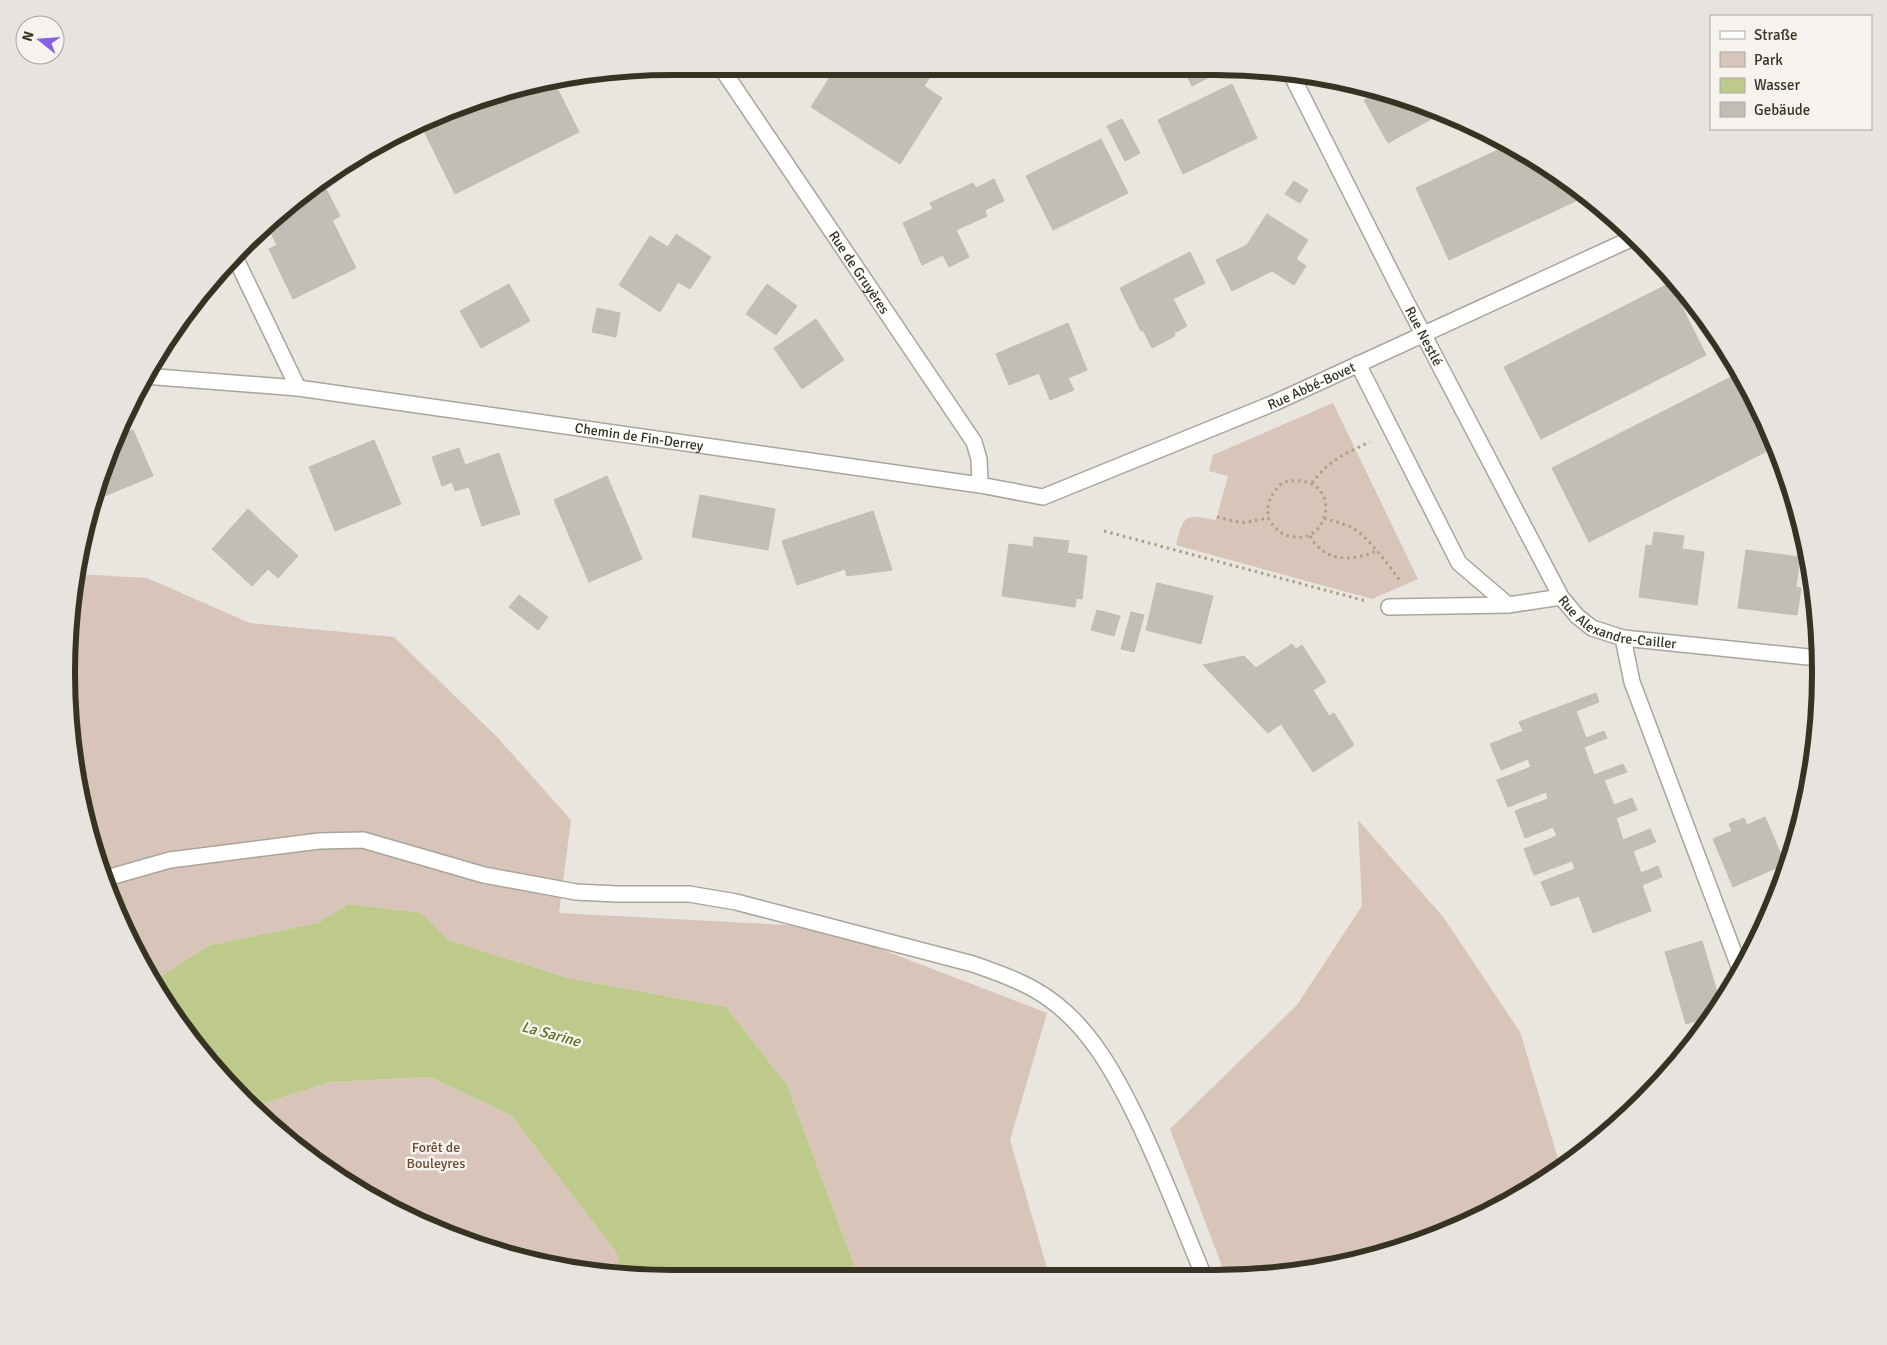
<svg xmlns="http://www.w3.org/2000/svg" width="1887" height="1345" viewBox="0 0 1887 1345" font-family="Signika,sans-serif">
<rect width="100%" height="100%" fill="#e9e5df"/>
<path fill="#d9c4b9" d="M1333,403L1418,579L1372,599L1176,545C1184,512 1186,515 1216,520L1228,476L1209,471L1213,455Z
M77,574L147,578L250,623L394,637L498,738L571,820L559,913L823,927L1047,1013L1010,1140L1049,1275L858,1276L787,1085L726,1007L568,978L448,940L421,913L348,904L318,923L210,945L155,980L129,940L98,867L71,752V593Z
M1358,820L1444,918L1520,1032L1560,1165L1482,1216L1409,1247L1294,1274H1225L1170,1129L1297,1005L1362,906Z
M430,1077L511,1115L616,1252L623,1276L516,1258L405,1216L304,1154L253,1107L330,1082Z"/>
<path fill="#bdca8b" d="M348,904L421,913L448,940L568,978L726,1007L787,1085L858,1276L633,1277L623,1276L616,1252L511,1115L430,1077L330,1082L253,1107L217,1072L155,980L210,945L318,923Z"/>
<path fill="#c3beb5" stroke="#c2bcb2" d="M837,66H937L924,86L942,98L900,164L811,107Z
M1192,66H1216L1219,72L1192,86L1184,70Z
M554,82L579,132L455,194L420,123L515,87Z
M1232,84L1257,138L1183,174L1158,120Z
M1380,91L1410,99L1442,113L1388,143L1364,100Z
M1122,119L1140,153L1125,161L1107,126Z
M1101,139L1128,193L1053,230L1026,176Z
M1511,144L1574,185L1580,199L1449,260L1416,188Z
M994,179L1004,201L985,210L987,216L956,230L969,257L949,267L943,255L922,265L903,223L933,209L930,203L973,183L976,188Z
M1294,181L1308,190L1300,203L1285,194Z
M326,189L340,216L332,220L356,268L293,299L269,249L277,245L268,227L294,205Z
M1267,214L1308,240L1296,259L1306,266L1294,285L1272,271L1232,291L1216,260L1247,245Z
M676,234L711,257L690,289L678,282L660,312L619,285L650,236L668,247Z
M1190,252L1205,283L1173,299L1187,326L1174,333L1175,336L1152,348L1143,330L1141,331L1120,288Z
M1670,283L1706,355L1541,439L1504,367Z
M509,284L530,321L481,348L460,311Z
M767,284L797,306L776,335L746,314Z
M597,308L620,313L616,337L592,332Z
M816,319L844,360L802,389L774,348Z
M1068,323L1087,370L1068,378L1074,390L1050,400L1039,373L1009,385L996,354Z
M1721,344L1739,369L1775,447L1589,542L1552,468L1731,377L1716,346Z
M133,430L153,476L97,499L114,438Z
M374,440L401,504L335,531L309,467Z
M459,448L465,465L499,453L520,514L482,526L469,487L455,491L452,482L442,486L432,457Z
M607,476L642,559L589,582L554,500Z
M700,495L775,509L768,550L692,537Z
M248,509L298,556L278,578L268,569L252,586L212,549Z
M873,511L892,570L847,576L845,569L797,585L782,541Z
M1654,532L1684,536L1682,549L1704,552L1697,605L1639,597L1646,545L1652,546Z
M1034,537L1069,541L1067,553L1087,556L1082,599L1076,598L1075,607L1002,596L1009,544L1033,547Z
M1746,550L1800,557L1796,587L1801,588L1797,615L1738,608Z
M1157,583L1213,596L1201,644L1146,630Z
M519,595L548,617L538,630L509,607Z
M1097,610L1120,616L1114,636L1091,630Z
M1131,612L1144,615L1134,652L1121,649Z
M1292,644L1296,649L1302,645L1326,682L1313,690L1329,716L1334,713L1354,745L1313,772L1281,724L1268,733L1203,665L1244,656L1256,668Z
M1596,693L1599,702L1576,711L1586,738L1604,731L1607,738L1584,747L1594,775L1623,764L1627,772L1604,780L1614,805L1632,798L1637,810L1616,818L1623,840L1650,829L1656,842L1633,851L1641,873L1658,866L1662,877L1642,885L1651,911L1593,933L1579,896L1551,906L1541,882L1575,869L1572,861L1534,875L1524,849L1557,836L1553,827L1525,838L1515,811L1548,799L1546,792L1508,807L1497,780L1531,767L1528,759L1501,770L1490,744L1523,731L1519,722Z
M1765,817L1785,864L1733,887L1713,839L1732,831L1729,824L1744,818L1747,825Z
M1702,941L1720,1002L1711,1016L1686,1024L1665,952Z"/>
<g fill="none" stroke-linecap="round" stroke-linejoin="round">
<g stroke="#a9a59b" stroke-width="18">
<path id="lane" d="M1358,364L1459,563L1508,605
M1623,638L1632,682L1740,969"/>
</g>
<g stroke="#a9a59b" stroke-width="18">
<g id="street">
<path id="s1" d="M720,66L974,442L979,459L980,485"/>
<path id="s2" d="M1291,74L1399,288L1561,597L1577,616L1592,628L1623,638L1818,658"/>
<path d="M235,257L298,388"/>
<path id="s3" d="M144,376L298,388L980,485L1043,497L1274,403L1633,238"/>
<path d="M1389,607L1508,605L1561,597"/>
<path d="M103,879L170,860L319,841L363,840L484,875L576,892L617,894H689L736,902L973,964C1001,974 1028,983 1052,1001C1091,1030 1115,1074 1136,1117C1161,1168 1181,1221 1203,1274"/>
</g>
</g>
<path stroke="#aaa082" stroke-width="3" stroke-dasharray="2.5 4" stroke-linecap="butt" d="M1312,483C1329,460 1344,454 1370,442
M1217,517L1242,523L1268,518C1275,529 1282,536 1295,537C1333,542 1343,470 1283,482C1271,493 1267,502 1268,518
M1324,518C1333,521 1342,523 1351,527C1369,537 1388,565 1401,582
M1104,531L1366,601
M1310,536C1324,562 1351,562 1376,551"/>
<use href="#lane" stroke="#fff" stroke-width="15"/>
<use href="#street" stroke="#fff" stroke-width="15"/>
</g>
<g text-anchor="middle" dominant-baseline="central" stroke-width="5" stroke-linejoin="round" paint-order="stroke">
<g font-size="14" fill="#373322" stroke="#f6f3ef">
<text stroke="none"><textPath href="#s1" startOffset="249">Rue de Gruyères</textPath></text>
<text stroke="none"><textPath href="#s2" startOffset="294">Rue Nestlé</textPath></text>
<text stroke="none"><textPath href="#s3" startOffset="1198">Rue Abbé-Bovet</textPath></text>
<text stroke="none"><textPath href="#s3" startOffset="499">Chemin de Fin-Derrey</textPath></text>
<text stroke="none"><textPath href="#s2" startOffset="654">Rue Alexandre-Cailler</textPath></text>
</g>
<g font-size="14" fill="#6b4a2f" stroke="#f6f3ef">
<text x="436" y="1147">Forêt de<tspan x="436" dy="16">Bouleyres</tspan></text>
</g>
<g font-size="15" font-style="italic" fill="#5d6e21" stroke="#f6f3ef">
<text transform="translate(551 1034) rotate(15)">La Sarine</text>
</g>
</g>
<path d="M0 0H1887V1345H0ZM672 75H1215A597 597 0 0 1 1812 672V673A597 597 0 0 1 1215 1270H672A597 597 0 0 1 75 673V672A597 597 0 0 1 672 75Z" fill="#e7e4df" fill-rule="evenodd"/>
<path fill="none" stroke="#373322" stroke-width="6" d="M672 75H1215A597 597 0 0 1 1812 672V673A597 597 0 0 1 1215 1270H672A597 597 0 0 1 75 673V672A597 597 0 0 1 672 75Z"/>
<rect x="1710" y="15" width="162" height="115" fill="#f6f3ef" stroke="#aaa69d"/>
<rect x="1720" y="31" width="25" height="8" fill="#ffffff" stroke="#aaa69d"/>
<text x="1754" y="40" font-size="15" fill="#373322">Straße</text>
<rect x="1720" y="52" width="25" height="15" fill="#d9c4b9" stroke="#aaa69d"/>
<text x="1754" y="65" font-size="15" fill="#373322">Park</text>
<rect x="1720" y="78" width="25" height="15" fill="#bdca8b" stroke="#aaa69d"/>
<text x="1754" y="90" font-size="15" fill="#373322">Wasser</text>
<rect x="1720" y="102" width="25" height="15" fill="#c3beb5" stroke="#aaa69d"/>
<text x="1754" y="115" font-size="15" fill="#373322">Gebäude</text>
<g transform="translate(40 40) rotate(287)"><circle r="24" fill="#f6f3ef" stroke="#aaa69d"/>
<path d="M0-4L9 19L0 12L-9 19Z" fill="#8860e6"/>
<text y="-8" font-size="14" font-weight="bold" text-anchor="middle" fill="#373322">N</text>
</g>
</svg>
